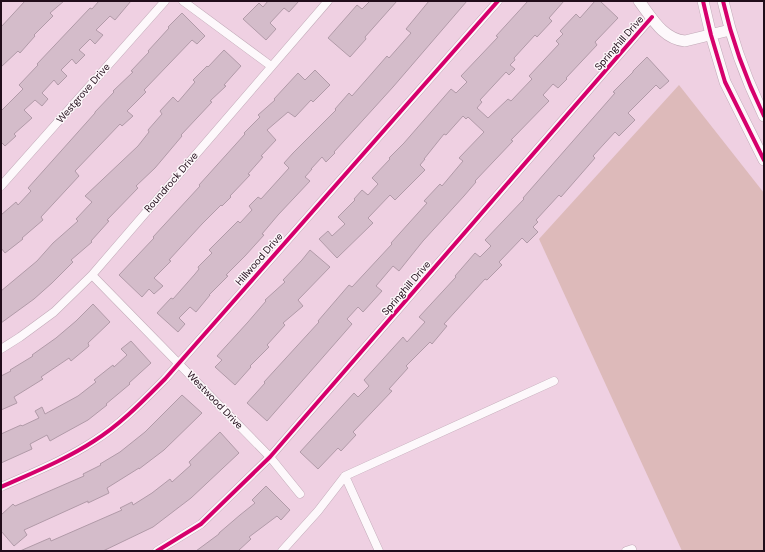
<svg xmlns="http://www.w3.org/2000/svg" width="765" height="552" viewBox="0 0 765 552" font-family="'DM Sans',sans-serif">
<rect width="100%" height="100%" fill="#efd0e2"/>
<path fill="#ddbaba" d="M679,85L764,193V551H682L539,239Z"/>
<path fill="#d4bcca" stroke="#b19aa8" d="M25,1H64L50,13L53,16L34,35L35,36L20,53L18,51L1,67V27Z
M99,1H131L115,20L110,16L96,30L103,35L95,44L90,39L79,50L85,55L76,64L72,59L61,70L67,76L58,85L54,80L42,93L48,99L42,106L35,100L24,110L32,118L14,134L16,136L5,146L1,142V111L23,89L19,85L38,65L37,64L90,8L92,9Z
M268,1H299L289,12L284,8L270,23L276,29L266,40L243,19L259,3L263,7Z
M370,1H397L365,37L366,39L350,57L328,38L357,5L362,9Z
M429,1H467L393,87L334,152L335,153L326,162L322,157L311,169H312L305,177L310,181L278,215L262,234L264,235L245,256L226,275L228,276L209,295H210L196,312L190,307L179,318L185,324L178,332L157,313L171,298L173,299L195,274L199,269L198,267L212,253L209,250L238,221L240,223L252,210L249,206L258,197L261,199L289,168L284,163L293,153L336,110L335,109L349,93L352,96L387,56L389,58L411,33L406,29Z
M528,1H564L549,18L552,21L537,37L535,35L514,58L515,60L510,65L515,69L509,75L506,72L480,100L482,102L477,108L488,118L508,99L511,101L532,79L529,76L559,44L556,41L563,34L560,31L576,14L580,18L595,1H600L618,18L595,42L597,45L566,78L567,79L558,88L553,84L543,95L549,101L511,140L513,141L475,181L476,182L464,196L423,241L399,271L393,266L376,286L382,291L363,312L358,307L347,319L352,324L267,421L247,403L265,383L264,382L319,322L318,321L349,285L352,287L392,244L391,243L427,203L424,201L440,184L442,186L463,161L459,158L484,132L468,117L466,119L463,116L446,135L444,134L424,159H425L420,165L425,170L395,200L390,195L368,218L373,223L337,258L319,239L328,231L332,236L345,224L338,217L355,200L354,199L362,190L368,195L378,184L372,178L390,159L389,158L404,143L451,89L456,93L467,82L461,76L498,37L496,36Z
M182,13L205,36L197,44L192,40L144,90L146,92L127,111L133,116L122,126L120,124L75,171L79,176L41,217L43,220L22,238L23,239L5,253L1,248V215L16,202L18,205L31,191L28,188L95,113V112L114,92L113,91L133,72L131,71L149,52L148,51L169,28L168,27Z
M224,50L241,66L224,85L226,86L210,101L212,102L181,135L182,136L155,168L136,186L138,188L107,220L109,221L91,241L92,242L71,260L73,262L52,283L34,299L1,323V291L37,261L53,243L78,221L76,219L92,202L85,196L138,146L149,132L148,130L162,114L160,111L173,97L178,102L195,82L193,80L207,66L208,67Z
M647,57L669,81L660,89L656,85L628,113L635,120L619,136L615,132L593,156L595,158L561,197L559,195L536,220L538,222L533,227L538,232L527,243L522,238L499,262L502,265L487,280L485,279L444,324L447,326L432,344L430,342L406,366L408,368L389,389L392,391L353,432L356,435L341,451L338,448L318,469L300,452L354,393L358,397L369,386L364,380L403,337L407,342L425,322L419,317L456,277L455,276L475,253L480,257L491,246L485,240L524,199L523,198L615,93L613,92L633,72V71Z
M315,70L330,85L313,102L311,100L295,117L288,112L267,130L276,140L261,156L263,157L248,174L250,175L230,196L231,197L222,206L221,205L202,224L169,260L171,261L154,278L163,286L154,294L149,289L142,297L119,275L154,238L153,237L200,186L199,185L245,134L244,133L260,117L258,115L275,100L274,99L298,73L305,80Z
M310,250L330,267L298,300L303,306L283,323L285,325L267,345L269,347L250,366L251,367L235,385L215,367L222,360L217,356L248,322L266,301L265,300L285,282L283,280L302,260Z
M93,304L110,322L88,343L89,346L71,361L69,358L41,377L43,379L14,397L17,403L1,410V376L11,371L10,370L33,356L32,355L56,338L76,321Z
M131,341L151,363L129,383L130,384L106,404L107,405L88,420L57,437L50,441L47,435L30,444L32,449L1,463V434L21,425L22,426L39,418L35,411L42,407L45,414L78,396L96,382L94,380L113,365L114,367L127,355L121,349Z
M182,395L202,413L164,450L139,469V468L107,488L109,493L88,503V501L24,530L27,535L14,546L1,531V515L13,504L15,506L84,476L83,474L101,465L100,464L120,452L145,432Z
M220,432L239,453L191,498L153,527L103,551H20L50,538L51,541L122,510L120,508L132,502L133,505L152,493L170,479L172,482L191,465L189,462Z
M266,486L290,510L281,520L277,516L249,537L251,539L238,551H196L219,534V533L240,515L255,503L252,500Z"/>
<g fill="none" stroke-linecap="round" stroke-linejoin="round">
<g stroke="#c2aab8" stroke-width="9">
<path id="street" d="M183,1L271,66
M1,186L165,1
M92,275L270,457L300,494
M1,349L20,337L54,312L92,275L328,1
M1,487C32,473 65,460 94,441C121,424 143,401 165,379L498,1
M157,551L201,524L270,457L652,17
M282,551L318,511L345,476
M379,551L345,476L554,381
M626,551L632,549"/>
</g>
<g stroke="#c2aab8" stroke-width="12">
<path id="secondary" d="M639,1C652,18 663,39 685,41L730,30
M703,1L711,35L725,82L764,160
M723,1C732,41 746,79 764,116"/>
</g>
<use href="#street" stroke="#fdf8fb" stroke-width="8"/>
<use href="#secondary" stroke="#fdf8fb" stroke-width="11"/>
<g stroke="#fcf6f9" stroke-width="6">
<path id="cycleway" d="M703,1L711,35L725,82L764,160
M723,1C732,41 746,79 764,116
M1,487C32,473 65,460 94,441C121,424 143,401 165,379L498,1
M157,551L201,524L270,457L652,17"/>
</g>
<use href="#cycleway" stroke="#d6006c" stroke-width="4"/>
</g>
<g text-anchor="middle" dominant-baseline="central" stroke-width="3" stroke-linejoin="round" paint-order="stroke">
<g font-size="10" fill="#210d1a" stroke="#fcf6f9">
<text transform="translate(619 43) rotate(-49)">Springhill Drive</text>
<text transform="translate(83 93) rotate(-49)">Westgrove Drive</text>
<text transform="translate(171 182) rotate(-49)">Roundrock Drive</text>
<text transform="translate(259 259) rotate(-49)">Hillwood Drive</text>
<text transform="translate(406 288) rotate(-49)">Springhill Drive</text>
<text transform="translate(215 400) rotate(46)">Westwood Drive</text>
</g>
</g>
<rect width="765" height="552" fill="none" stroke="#210d1a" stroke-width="4"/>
</svg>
